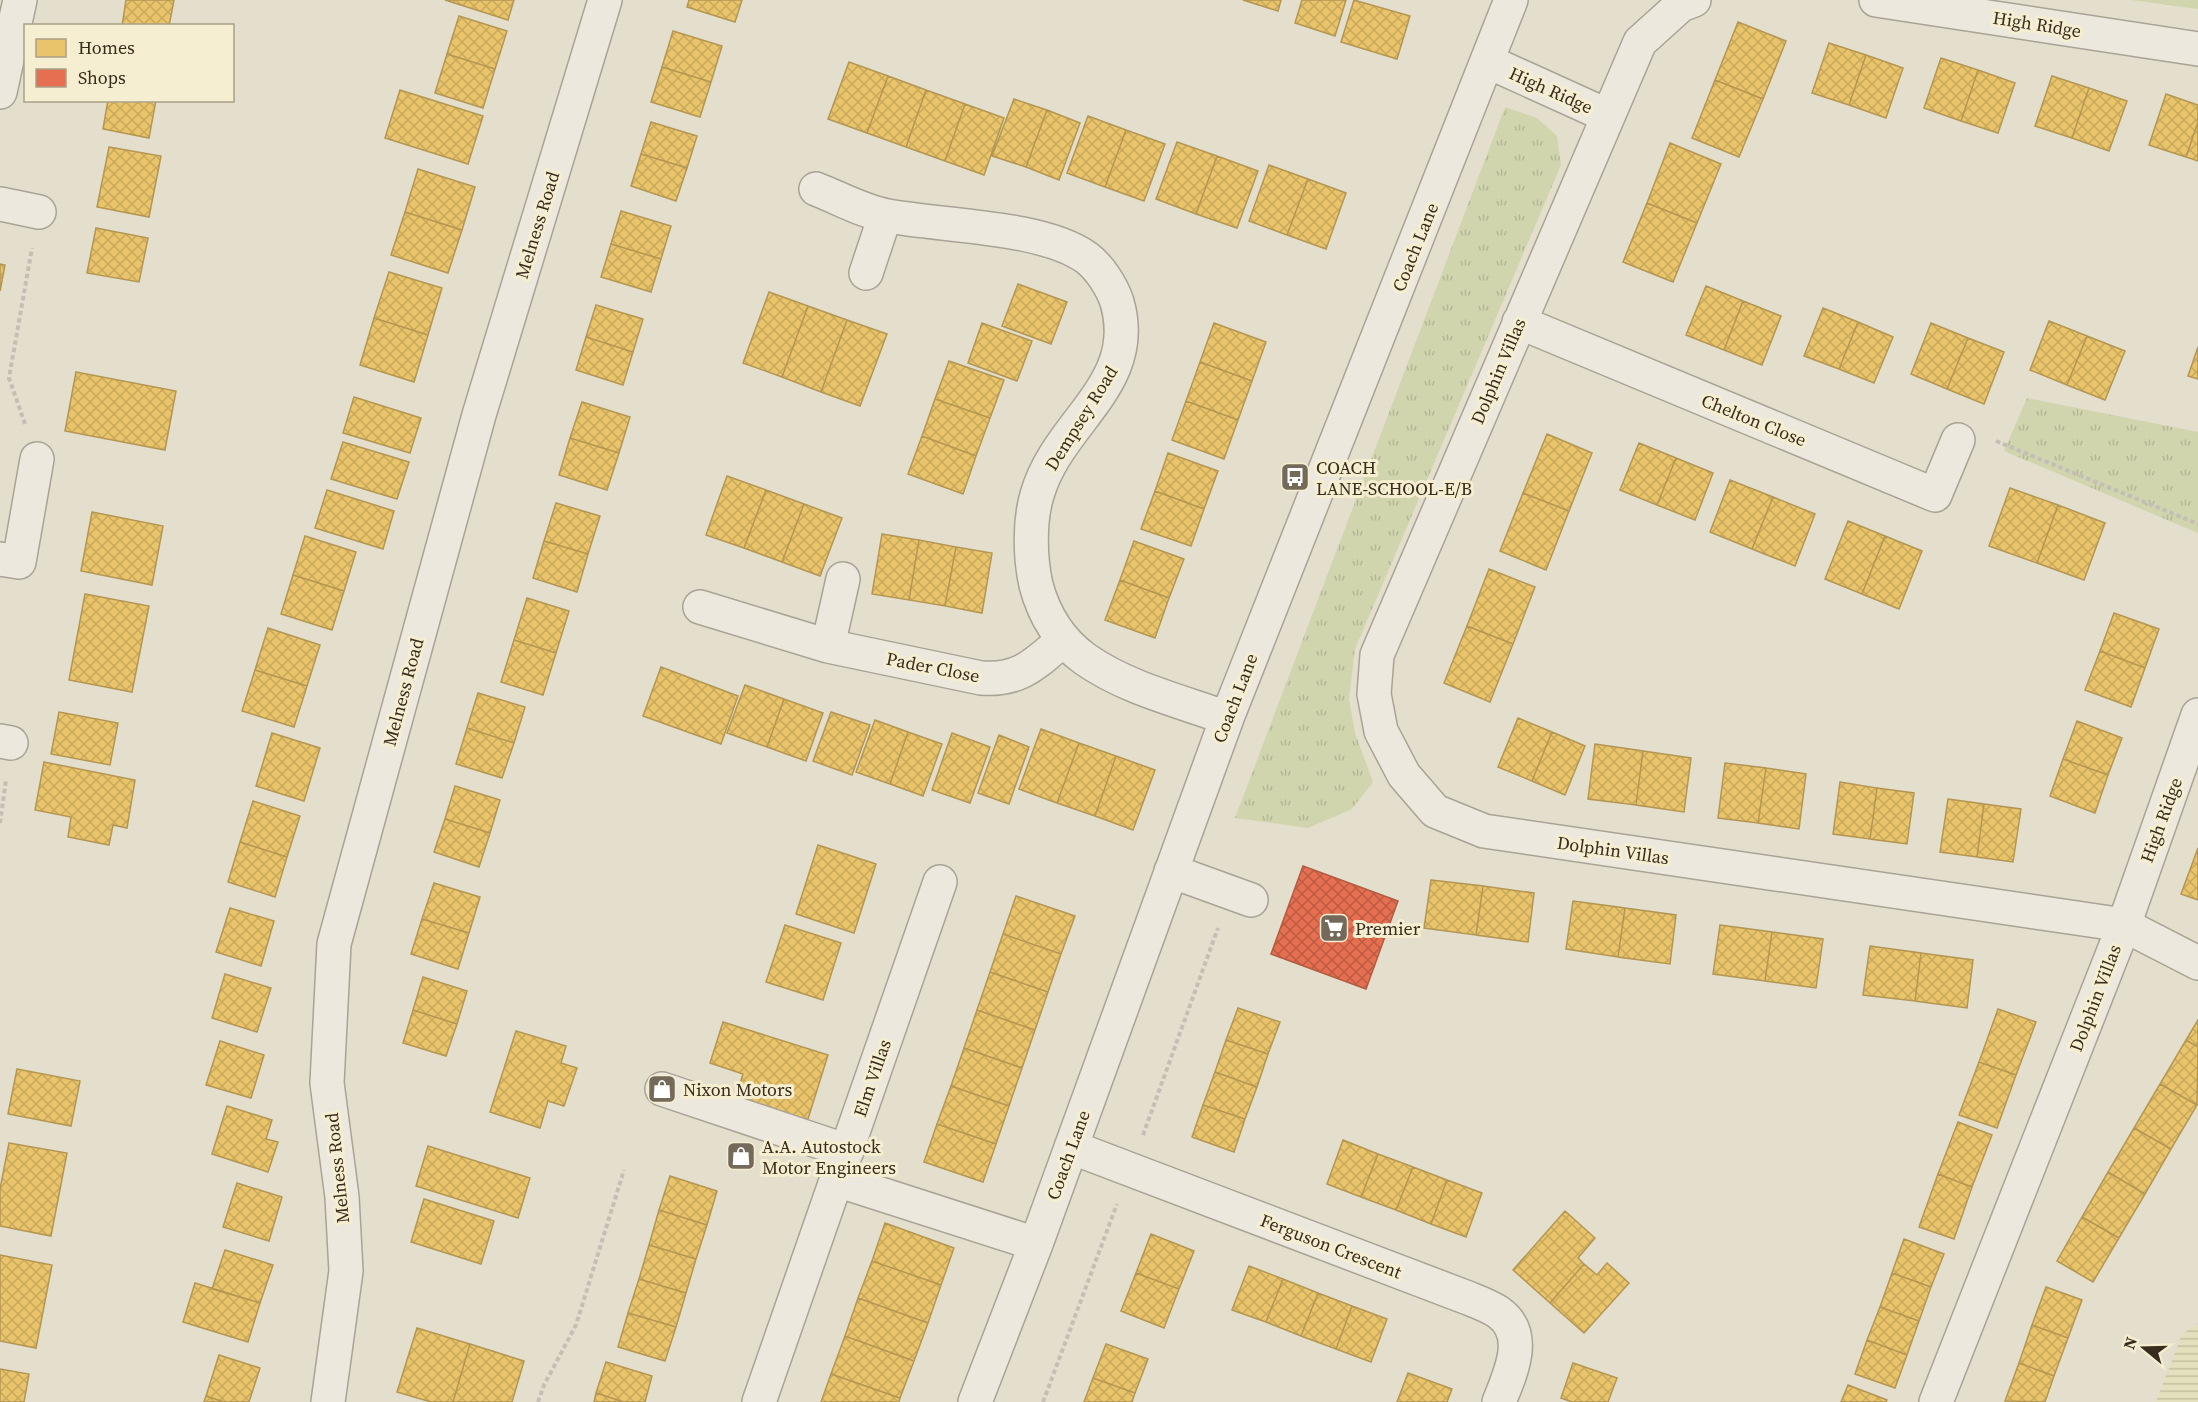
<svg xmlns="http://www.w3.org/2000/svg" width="2198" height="1402" viewBox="0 0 2198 1402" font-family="'Source Serif 4',serif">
<defs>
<pattern id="farmland-rules" width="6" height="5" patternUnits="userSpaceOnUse" patternTransform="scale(1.5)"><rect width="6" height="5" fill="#e4dfbc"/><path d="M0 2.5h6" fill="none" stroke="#c4c0a1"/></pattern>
<pattern id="grass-tufts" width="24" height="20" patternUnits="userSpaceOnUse" patternTransform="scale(1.5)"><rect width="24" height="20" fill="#d1d5ae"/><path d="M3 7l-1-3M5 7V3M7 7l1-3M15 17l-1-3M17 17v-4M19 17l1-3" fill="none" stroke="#b4b795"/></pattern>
<pattern id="homes-cross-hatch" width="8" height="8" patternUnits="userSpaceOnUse" patternTransform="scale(1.5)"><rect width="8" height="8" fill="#e9c46a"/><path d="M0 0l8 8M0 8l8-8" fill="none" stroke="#c8a95b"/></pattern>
<pattern id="shops-cross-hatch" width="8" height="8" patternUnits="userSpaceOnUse" patternTransform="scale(1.5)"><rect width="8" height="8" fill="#e76f51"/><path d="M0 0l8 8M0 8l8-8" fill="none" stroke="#bc5b43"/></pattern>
</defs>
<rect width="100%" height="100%" fill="#e4decc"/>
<path fill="url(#farmland-rules)" d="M2198,1324V1402H2156L2182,1334Z"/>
<path fill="url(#grass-tufts)" d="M2131,0H2198V9Z
M1505,107L1537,118L1557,136L1561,165L1355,649L1349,699L1355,733L1373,782L1352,809L1308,828L1235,818Z
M2027,398L2198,432V533L2004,451Z"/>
<path fill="url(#homes-cross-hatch)" stroke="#b49653" stroke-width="1.5" d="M126,0H174L169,26H122Z
M445,0H514L508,20Z
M689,0H742L735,22L687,7Z
M1243,0H1281L1278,11Z
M1302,0H1346L1335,36L1295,23Z
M1354,0L1410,16L1397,59L1341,42Z
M459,16L507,31L495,69L447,54Z
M1738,22L1786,41L1763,99L1715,80Z
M673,31L722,46L711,82L662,67Z
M1829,43L1866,55L1849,105L1812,93Z
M447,54L495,69L483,108L435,93Z
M1866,55L1903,68L1886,118L1849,105Z
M1941,58L1978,70L1961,121L1924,108Z
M849,62L888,76L867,133L828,119Z
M662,67L711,82L700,117L651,102Z
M1978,70L2015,83L1998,133L1961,121Z
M888,76L926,90L906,147L867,133Z
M2052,76L2089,88L2072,138L2035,126Z
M1715,80L1763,99L1739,157L1692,138Z
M2089,88L2127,101L2109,151L2072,138Z
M400,90L483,116L468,164L385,138Z
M926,90L965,104L945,161L906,147Z
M2166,94L2198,105V122L2186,157L2149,145Z
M1014,99L1047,110L1026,167L992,156Z
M108,100H156L149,138L103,129Z
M965,104L1004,118L984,175L945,161Z
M1047,110L1080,123L1059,180L1026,167Z
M1088,116L1126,130L1105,187L1067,173Z
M651,122L697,136L687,168L641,154Z
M2198,122V161L2186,157Z
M1126,130L1165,144L1144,201L1105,187Z
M1177,142L1217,156L1196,214L1156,199Z
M1670,143L1721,164L1697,223L1647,203Z
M109,147L161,156L149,217L97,207Z
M641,154L687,168L676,201L631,186Z
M1217,156L1258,171L1237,228L1196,214Z
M1269,165L1308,179L1287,235L1249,221Z
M418,169L475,187L462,230L405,212Z
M1308,179L1346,193L1326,249L1287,235Z
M1647,203L1697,223L1673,282L1623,262Z
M621,211L671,226L661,259L611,244Z
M405,212L462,230L448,273L391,255Z
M96,228L148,238L139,282L87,273Z
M611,244L661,259L651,292L601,277Z
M0,264L5,265L0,291Z
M389,272L442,288L428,335L374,318Z
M1018,284L1067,302L1051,344L1002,326Z
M1706,286L1743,301L1724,350L1686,335Z
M769,292L808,306L782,377L743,363Z
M1743,301L1781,316L1762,365L1724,350Z
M596,305L643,319L633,352L586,337Z
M808,306L847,320L821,392L782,377Z
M1823,308L1858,322L1839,369L1804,356Z
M374,318L428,335L414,382L360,365Z
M847,320L887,334L860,406L821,392Z
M2049,321L2087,336L2067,385L2030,370Z
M1858,322L1893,337L1874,383L1839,369Z
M982,323L1032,341L1017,381L968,363Z
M1214,323L1266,342L1252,381L1200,362Z
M1931,323L1968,338L1947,389L1911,374Z
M2087,336L2125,351L2105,400L2067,385Z
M586,337L633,352L623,385L576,370Z
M1968,338L2004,352L1984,404L1947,389Z
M2198,347V379L2188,376Z
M949,361L1004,380L990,418L935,399Z
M1200,362L1252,381L1238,420L1186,401Z
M76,372L176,391L165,450L65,431Z
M354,397L421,418L410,453L343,433Z
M935,399L990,418L976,456L922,436Z
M1186,401L1238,420L1224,459L1172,440Z
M582,402L630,417L619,453L570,438Z
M1547,434L1592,453L1569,511L1523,493Z
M922,436L976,456L963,494L908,474Z
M570,438L619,453L607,490L559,475Z
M343,442L409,462L397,499L331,479Z
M1639,443L1676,458L1657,505L1620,490Z
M1168,453L1218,471L1204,509L1155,491Z
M1676,458L1713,473L1695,520L1657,505Z
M727,476L766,490L744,548L706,535Z
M1730,480L1773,497L1752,549L1710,532Z
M2010,488L2058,505L2037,563L1989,546Z
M327,490L394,511L383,549L315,528Z
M766,490L804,504L782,562L744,548Z
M1155,491L1204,509L1191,546L1141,529Z
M1523,493L1569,511L1546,570L1500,551Z
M1773,497L1815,514L1795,566L1752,549Z
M556,503L600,516L588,554L544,541Z
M804,504L842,518L820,576L782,562Z
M2058,505L2105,523L2084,580L2037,563Z
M92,512L163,526L152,585L81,571Z
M1848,521L1885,536L1862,594L1825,579Z
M882,534L919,540L909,600L872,594Z
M305,536L356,552L344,591L293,575Z
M1885,536L1922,551L1899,609L1862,594Z
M919,540L956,547L945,606L909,600Z
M544,541L588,554L577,592L533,578Z
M1134,541L1184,559L1169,598L1120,580Z
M956,547L992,553L982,613L945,606Z
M1489,569L1535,587L1513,644L1467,626Z
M293,575L344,591L332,630L281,614Z
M1120,580L1169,598L1155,638L1105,620Z
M85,594L149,606L132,692L69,680Z
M527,598L569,611L556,653L514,640Z
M2114,613L2159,629L2145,668L2100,651Z
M1467,626L1513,644L1490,702L1444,683Z
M268,628L320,645L307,686L255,670Z
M514,640L556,653L543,695L501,682Z
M2100,651L2145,668L2131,707L2085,690Z
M661,667L738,696L721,744L643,716Z
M255,670L307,686L294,727L242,711Z
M745,685L784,699L767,747L727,733Z
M478,693L525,707L514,743L467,728Z
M784,699L823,713L806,761L767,747Z
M59,712L118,723L110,765L51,754Z
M831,712L870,725L852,775L813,761Z
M1518,718L1552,732L1532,781L1498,767Z
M875,720L908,732L890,784L856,772Z
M2077,721L2122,738L2108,775L2063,759Z
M467,728L514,743L502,778L456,764Z
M1041,729L1079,743L1057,803L1019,789Z
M908,732L942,744L923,796L890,784Z
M1552,732L1585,746L1565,795L1532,781Z
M272,733L320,748L304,801L256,786Z
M952,733L990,747L970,803L932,790Z
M999,735L1029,747L1009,804L978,793Z
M1079,743L1116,756L1095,816L1057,803Z
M1595,744L1643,751L1636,805L1588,799Z
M1643,751L1691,758L1684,812L1636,805Z
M1116,756L1155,770L1133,830L1095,816Z
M2063,759L2108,775L2095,813L2050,796Z
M44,762L135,780L127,828L113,825L109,845L68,837L71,817L35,810Z
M1725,763L1766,768L1758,823L1718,818Z
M1766,768L1806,774L1799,829L1758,823Z
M1840,782L1877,788L1870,839L1833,834Z
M455,786L500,800L490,833L445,819Z
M1877,788L1914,793L1907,844L1870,839Z
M1948,799L1984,804L1977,857L1940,852Z
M253,801L300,816L287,857L240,842Z
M1984,804L2021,809L2013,862L1977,857Z
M445,819L490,833L479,867L434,852Z
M240,842L287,857L275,897L228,882Z
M818,845L876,864L854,933L796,914Z
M2198,848V900L2181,894Z
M1431,880L1483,886L1476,935L1424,928Z
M434,883L480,897L469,933L422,919Z
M1483,886L1534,893L1528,942L1476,935Z
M1016,896L1075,916L1061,954L1003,934Z
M1573,901L1625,908L1618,957L1566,949Z
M230,908L274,921L261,966L216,952Z
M1625,908L1676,915L1670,964L1618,957Z
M422,919L469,933L458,969L411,954Z
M785,925L841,943L823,1000L766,982Z
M1720,925L1772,932L1765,981L1713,974Z
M1772,932L1823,939L1816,988L1765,981Z
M1003,934L1061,954L1048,992L990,972Z
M1870,946L1921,953L1915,1001L1863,995Z
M1921,953L1973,960L1967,1008L1915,1001Z
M990,972L1048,992L1035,1030L977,1010Z
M225,974L271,988L257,1032L212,1018Z
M423,977L467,991L457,1024L413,1010Z
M1238,1008L1280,1022L1268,1054L1226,1040Z
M1998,1009L2036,1022L2016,1075L1979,1062Z
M413,1010L457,1024L446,1056L403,1043Z
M977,1010L1035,1030L1022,1068L964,1048Z
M2198,1020V1047L2186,1040Z
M723,1022L828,1055L807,1122L735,1099L743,1074L710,1063Z
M516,1031L566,1046L561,1063L577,1068L564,1106L548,1101L540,1128L490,1112Z
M1226,1040L1268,1054L1257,1087L1215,1072Z
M2186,1040L2198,1047L2197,1105L2160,1084Z
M220,1041L264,1055L251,1098L206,1085Z
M964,1048L1022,1068L1009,1106L951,1086Z
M1979,1062L2016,1075L1997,1128L1959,1115Z
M17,1069L80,1081L71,1126L8,1114Z
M1215,1072L1257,1087L1245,1119L1203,1105Z
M2160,1084L2197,1105L2171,1149L2134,1128Z
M951,1086L1009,1106L996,1144L937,1124Z
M1203,1105L1245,1119L1234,1152L1192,1137Z
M227,1106L272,1120L266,1139L278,1142L268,1172L212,1154Z
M1958,1122L1992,1135L1972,1187L1938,1174Z
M937,1124L996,1144L983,1182L924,1162Z
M2134,1128L2171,1149L2145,1194L2108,1172Z
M1343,1140L1378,1154L1361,1197L1327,1184Z
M9,1143L67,1153L51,1236L0,1226V1189Z
M428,1146L530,1178L518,1218L416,1186Z
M1378,1154L1413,1167L1396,1210L1361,1197Z
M1413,1167L1447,1180L1431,1224L1396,1210Z
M2108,1172L2145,1194L2119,1238L2082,1217Z
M1938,1174L1972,1187L1954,1239L1919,1227Z
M670,1176L717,1191L707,1225L659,1210Z
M1447,1180L1482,1193L1466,1237L1431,1224Z
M237,1183L282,1197L269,1241L223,1227Z
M424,1199L494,1221L481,1264L411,1242Z
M659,1210L707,1225L696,1259L649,1245Z
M1565,1211L1595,1238L1578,1258L1584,1264L1550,1303L1513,1270Z
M2082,1217L2119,1238L2093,1282L2057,1261Z
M885,1223L954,1248L941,1285L872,1261Z
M1151,1234L1194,1251L1179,1289L1136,1273Z
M1904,1239L1944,1254L1931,1287L1892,1273Z
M649,1245L696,1259L686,1293L639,1279Z
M225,1250L273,1265L260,1303L212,1289Z
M0,1255L52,1265L36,1348L0,1341Z
M872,1261L941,1285L928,1323L858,1298Z
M1607,1263L1629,1283L1584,1333L1550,1303L1584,1264L1597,1275Z
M1249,1266L1283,1279L1266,1322L1232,1310Z
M1136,1273L1179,1289L1164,1328L1121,1311Z
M1892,1273L1931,1287L1919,1321L1880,1307Z
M639,1279L686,1293L676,1327L628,1313Z
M1283,1279L1318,1293L1301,1336L1266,1322Z
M195,1283L260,1303L248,1342L183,1322Z
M2046,1287L2082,1300L2068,1338L2032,1325Z
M1318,1293L1352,1306L1336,1349L1301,1336Z
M858,1298L928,1323L914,1361L845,1336Z
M1352,1306L1387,1319L1371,1362L1336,1349Z
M1880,1307L1919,1321L1907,1355L1867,1340Z
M628,1313L676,1327L665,1361L618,1347Z
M2032,1325L2068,1338L2054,1376L2019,1363Z
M417,1328L470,1344L453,1402H431L397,1392Z
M845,1336L914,1361L900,1398L831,1374Z
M1867,1340L1907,1355L1895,1388L1855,1374Z
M470,1344L524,1361L512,1402H453Z
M1106,1344L1148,1359L1135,1393L1093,1378Z
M219,1355L260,1368L249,1402H224L206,1396Z
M606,1362L652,1376L645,1402H624L596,1393Z
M1573,1363L1617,1378L1608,1402H1572L1561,1398Z
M2019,1363L2054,1376L2045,1402L2005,1401Z
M0,1369L29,1374L24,1402H0Z
M1408,1373L1452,1389L1447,1402H1397Z
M831,1374L900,1398L899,1402H821Z
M1093,1378L1135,1393L1132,1402H1084Z
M1848,1385L1887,1400L1886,1402H1841Z
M596,1393L624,1402H594Z
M206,1396L224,1402H204Z"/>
<path fill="url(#shops-cross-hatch)" stroke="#b25b41" stroke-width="1.5" d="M1303,866L1398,901L1366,989L1271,954Z"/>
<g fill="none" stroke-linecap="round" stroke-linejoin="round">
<g stroke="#a9a395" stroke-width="36">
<path id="minor" d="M1694,0L1681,5L1640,42L1377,655L1374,694L1381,731L1404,775L1435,811L1484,831L2124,925L1936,1402
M1876,0L2198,49
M1489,62L1608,116
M0,92L20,0
M816,189C839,198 864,212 888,216C942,226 1043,226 1087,258C1100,268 1112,287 1117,302C1141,385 1058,421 1037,495C1029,522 1030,558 1036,585C1044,615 1060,641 1085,659C1126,688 1180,701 1227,718
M0,204L39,212
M866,273L885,216
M1519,322L1935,495L1958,440
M0,559L19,562L37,459
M700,607L828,646L981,678C1020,681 1035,664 1063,640
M828,646L843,579
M2198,715L2124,925L2198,963
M0,741L11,743
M1171,871L1251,900
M662,1089L847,1151
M1071,1147L1468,1298C1478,1302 1489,1306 1498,1312C1530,1334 1510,1374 1499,1402
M837,1180L1036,1244
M328,1402L346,1271L342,1197L327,1083L334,944L479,415L605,0
M759,1402L940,882
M975,1402L1036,1244L1227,718L1511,0"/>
</g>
<path stroke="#c4bfb4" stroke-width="4" stroke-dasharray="4.5 3" stroke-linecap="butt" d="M25,424L9,378L32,248
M1996,441L2198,524
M0,823L6,780
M1143,1135L1218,928
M538,1402L544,1385L576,1325L624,1170
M1043,1402L1117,1204"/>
<use href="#minor" stroke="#ece8dd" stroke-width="33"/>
</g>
<defs>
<g id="bus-square" transform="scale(1.5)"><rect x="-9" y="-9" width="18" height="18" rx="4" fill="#746a5a" stroke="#f6eed0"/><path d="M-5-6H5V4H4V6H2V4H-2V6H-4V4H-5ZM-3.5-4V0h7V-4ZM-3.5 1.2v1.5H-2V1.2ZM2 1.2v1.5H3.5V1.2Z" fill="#fff"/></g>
<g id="supermarket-square" transform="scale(1.5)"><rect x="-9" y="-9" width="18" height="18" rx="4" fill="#746a5a" stroke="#f6eed0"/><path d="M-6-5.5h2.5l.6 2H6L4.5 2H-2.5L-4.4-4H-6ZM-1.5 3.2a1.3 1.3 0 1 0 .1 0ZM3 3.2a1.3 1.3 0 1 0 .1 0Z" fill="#fff"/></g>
<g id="shop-square" transform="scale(1.5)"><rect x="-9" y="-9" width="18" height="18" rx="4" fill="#746a5a" stroke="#f6eed0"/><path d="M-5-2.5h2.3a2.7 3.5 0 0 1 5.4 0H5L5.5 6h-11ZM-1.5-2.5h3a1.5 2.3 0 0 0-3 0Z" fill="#fff"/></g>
</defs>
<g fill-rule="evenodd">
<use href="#bus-square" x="1295" y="477"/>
<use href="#supermarket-square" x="1334" y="928"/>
<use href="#shop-square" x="662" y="1089"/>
<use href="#shop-square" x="741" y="1156"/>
</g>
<g text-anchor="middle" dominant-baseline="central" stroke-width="6" stroke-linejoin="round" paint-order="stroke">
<g font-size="18" fill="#372c1d" stroke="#f6eed0">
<text transform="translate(2037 24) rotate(9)">High Ridge</text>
<text transform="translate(1551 90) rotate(24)">High Ridge</text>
<text transform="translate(537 225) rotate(-73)">Melness Road</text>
<text transform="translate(1415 247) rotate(-68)">Coach Lane</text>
<text transform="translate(1498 371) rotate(-67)">Dolphin Villas</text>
<text transform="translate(1081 418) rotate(-58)">Dempsey Road</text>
<text transform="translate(1754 420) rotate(22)">Chelton Close</text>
<text transform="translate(933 667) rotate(11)">Pader Close</text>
<text transform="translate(403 692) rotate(-75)">Melness Road</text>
<text transform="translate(1235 698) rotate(-69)">Coach Lane</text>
<text transform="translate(2161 820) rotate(-70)">High Ridge</text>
<text transform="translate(1613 850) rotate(8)">Dolphin Villas</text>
<text transform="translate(2095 998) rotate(-69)">Dolphin Villas</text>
<text transform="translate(872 1078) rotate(-71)">Elm Villas</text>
<text transform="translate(1068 1155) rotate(-70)">Coach Lane</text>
<text transform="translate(337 1168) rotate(-96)">Melness Road</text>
<text transform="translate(1331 1246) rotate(21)">Ferguson Crescent</text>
</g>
<g font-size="18" fill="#372c1d" stroke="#f6eed0" text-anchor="start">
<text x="1316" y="467">COACH<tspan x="1316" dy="21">LANE-SCHOOL-E/B</tspan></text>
<text x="1355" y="928">Premier</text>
<text x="683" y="1089">Nixon Motors</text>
<text x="762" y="1146">A.A. Autostock<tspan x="762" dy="21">Motor Engineers</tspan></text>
</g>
</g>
<rect x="24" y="24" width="210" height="78" fill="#f6eed0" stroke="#aaa088" stroke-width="1.5"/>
<rect x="36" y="39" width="30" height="18" fill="#e9c46a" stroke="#aaa088" stroke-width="1.5"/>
<text x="78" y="54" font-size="18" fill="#372c1d">Homes</text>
<rect x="36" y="69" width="30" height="18" fill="#e76f51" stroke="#aaa088" stroke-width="1.5"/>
<text x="78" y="84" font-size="18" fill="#372c1d">Shops</text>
<g transform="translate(2144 1348) rotate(289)" stroke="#f6eed0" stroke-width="4.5" paint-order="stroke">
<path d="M0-4.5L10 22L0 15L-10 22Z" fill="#372c1d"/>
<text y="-9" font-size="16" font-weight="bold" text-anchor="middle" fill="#372c1d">N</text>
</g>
</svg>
